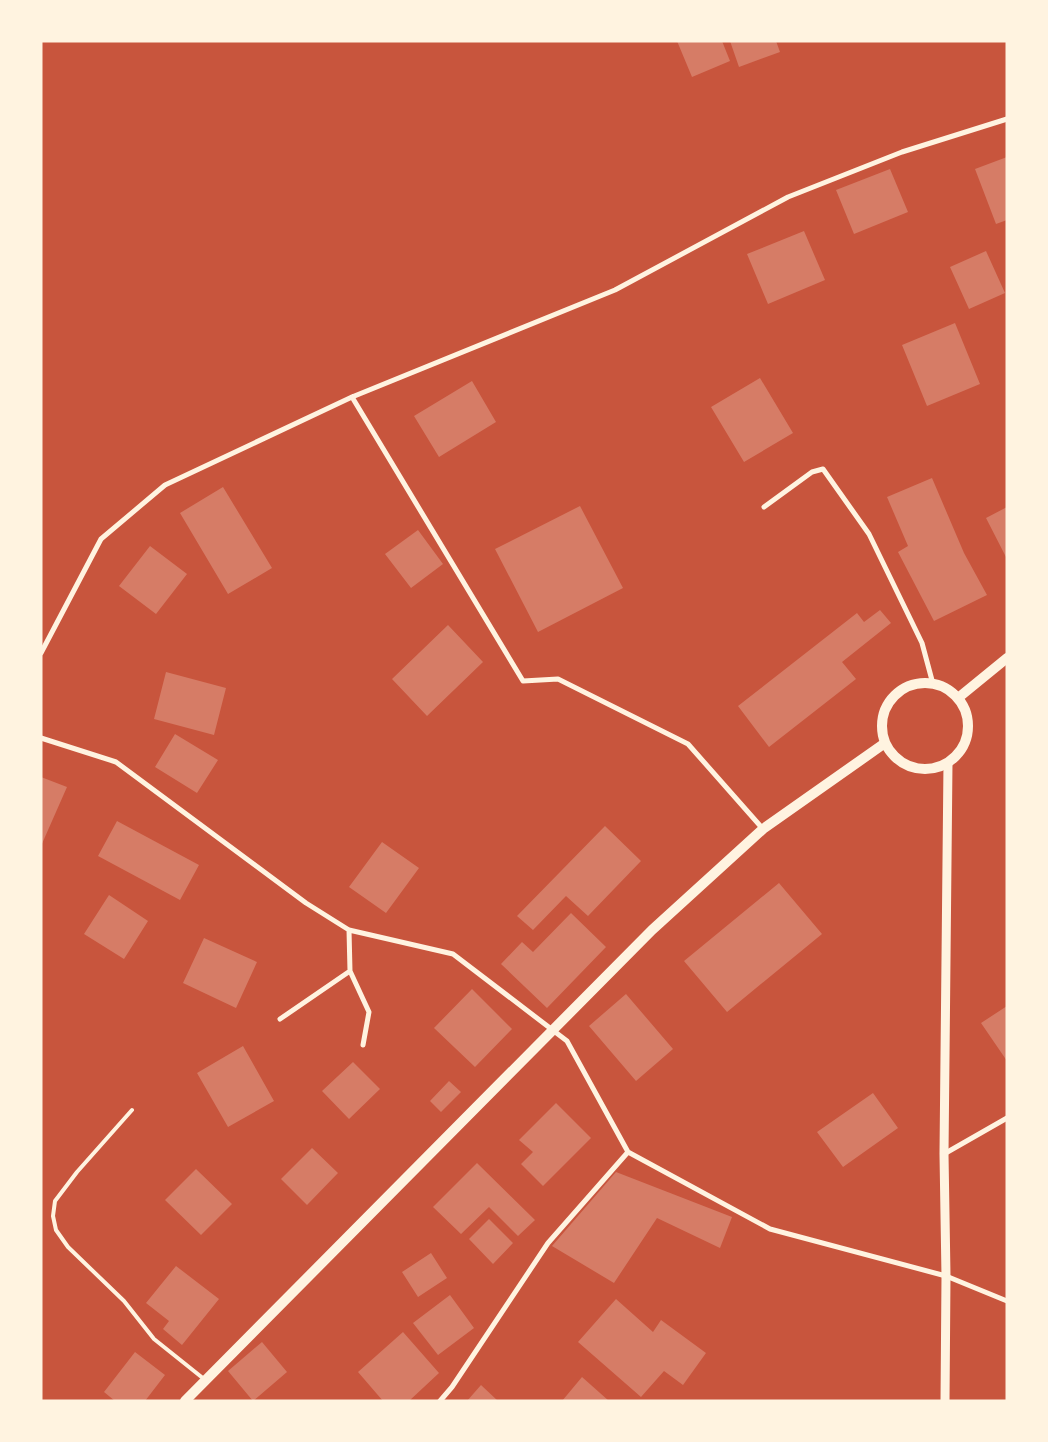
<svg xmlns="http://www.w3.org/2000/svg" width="1048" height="1442" viewBox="0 0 1048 1442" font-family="'Fira Sans',sans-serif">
<rect width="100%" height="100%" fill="#c8553d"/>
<path fill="#d67c66" d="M677,41H722L730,61L692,77Z
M730,41H776L780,52L739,67Z
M1007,157V220L996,224L975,169Z
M890,169L908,212L854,234L836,190Z
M804,231L825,280L768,304L747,254Z
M986,251L1005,293L969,309L950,267Z
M955,323L980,384L927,406L902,345Z
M760,378L793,433L744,462L711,407Z
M472,381L496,422L439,457L414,416Z
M932,478L964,553L987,595L934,621L898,552L908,546L887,497Z
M223,487L272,568L228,594L180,513Z
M580,506L623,588L538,632L495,549Z
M1007,507V559L986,518Z
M418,530L443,564L411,588L385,554Z
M150,546L187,574L156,614L119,586Z
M880,610L891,623L842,662L856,679L769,747L738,706L857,613L864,622Z
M448,625L483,662L427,716L392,679Z
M166,672L226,688L214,735L154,719Z
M175,734L218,760L197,793L155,767Z
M41,777L67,787L41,846Z
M117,821L199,865L180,900L98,856Z
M605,826L641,861L588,916L566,896L533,930L517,916Z
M382,842L419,868L386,913L349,887Z
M779,883L822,934L727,1012L684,961Z
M109,895L148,921L124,959L84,934Z
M571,913L606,947L547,1008L501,964L522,942L533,952Z
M204,938L257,962L236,1008L183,983Z
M472,989L512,1029L475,1067L434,1028Z
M626,994L673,1049L636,1081L589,1026Z
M1007,1006V1061L981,1023Z
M243,1046L274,1101L228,1127L197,1073Z
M353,1062L380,1089L349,1119L322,1091Z
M449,1081L461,1092L441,1112L430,1101Z
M873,1093L898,1128L843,1167L817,1132Z
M556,1103L591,1138L543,1186L521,1164L533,1152L519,1140Z
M312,1148L338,1173L307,1205L281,1179Z
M477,1163L535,1220L518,1236L489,1207L461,1234L433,1207Z
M196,1169L232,1204L201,1235L165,1200Z
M616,1172L732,1217L720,1248L657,1218L614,1283L552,1246Z
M489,1219L513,1243L493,1264L469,1239Z
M431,1253L447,1278L418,1297L402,1272Z
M176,1266L219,1299L182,1345L163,1329L169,1321L146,1303Z
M450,1295L474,1328L438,1355L413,1323Z
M616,1299L653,1332L661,1320L706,1353L683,1385L664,1371L641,1397L578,1342Z
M403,1332L439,1373L409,1401H383L358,1372Z
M262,1342L287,1372L253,1401L228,1371Z
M135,1352L165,1375L145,1401H115L104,1392Z
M582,1377L609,1401H562Z
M481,1385L498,1401H467Z"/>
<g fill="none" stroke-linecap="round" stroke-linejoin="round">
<path stroke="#fff3e0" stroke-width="4" d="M132,1110L77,1172L55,1201L53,1216L56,1230L68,1247L124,1301L154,1339L204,1379"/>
<path stroke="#fff3e0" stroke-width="5" d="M352,397L523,681L558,679L688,744L763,829
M764,507L812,472L823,469L869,534L922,643L933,684
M41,653L101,539L165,485L352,397L615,290L788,197L902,152L1007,119
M41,738L116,762L306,903L349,930L453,954L567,1041L628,1152L770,1229L946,1276L1007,1301
M349,930L350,971L369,1012L363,1045
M280,1019L350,971
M944,1154L1007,1118
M440,1401L452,1387L548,1243L628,1152"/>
<path stroke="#fff3e0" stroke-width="9" d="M945,1401L946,1276L944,1154L948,763"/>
<path stroke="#fff3e0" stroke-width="10" d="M882 726a43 43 0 1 1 86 0a43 43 0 1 1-86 0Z
M958,698L1007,658
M185,1401L652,930L763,829L885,743"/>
</g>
<rect width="1048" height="1442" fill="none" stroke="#fff3e0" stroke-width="85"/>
</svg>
